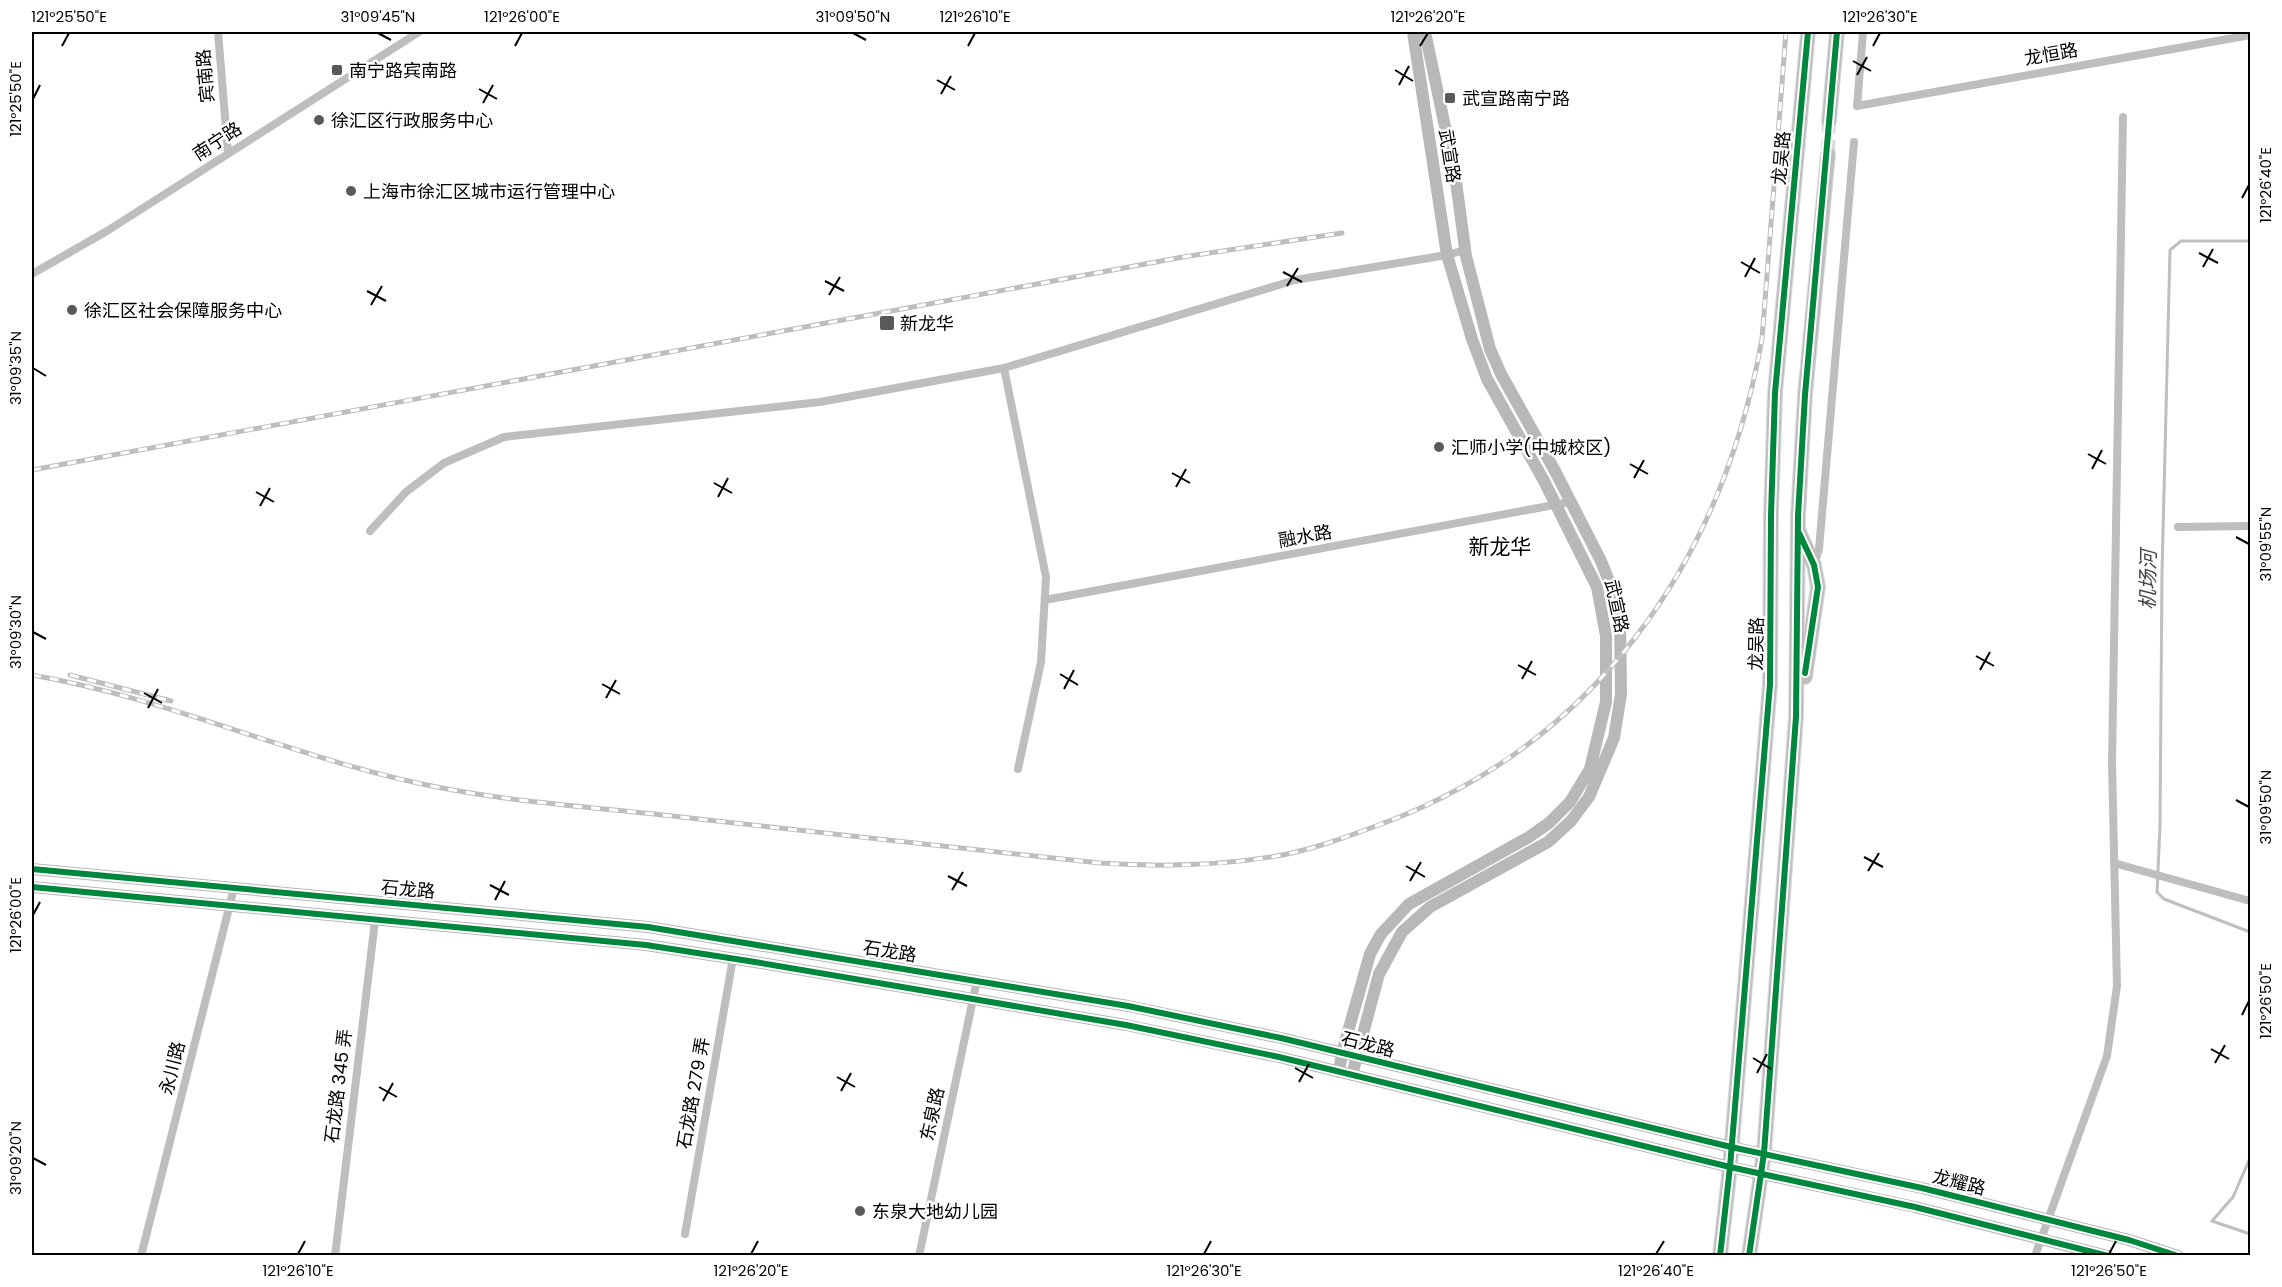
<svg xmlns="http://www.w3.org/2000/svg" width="2282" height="1287" viewBox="0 0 2282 1287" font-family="Poppins,'Noto Sans SC',sans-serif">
<rect width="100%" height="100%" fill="#fff"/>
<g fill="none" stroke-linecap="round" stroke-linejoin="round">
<path stroke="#bfbfbf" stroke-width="3" d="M2250,241H2181L2170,250L2162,572L2160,826L2157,892L2164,899L2250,932
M2250,1158L2233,1197L2212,1221L2250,1234"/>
<path stroke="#d9d9d9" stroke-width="14" stroke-dasharray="14 7" stroke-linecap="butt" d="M1828,154L1829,121"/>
<g stroke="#dbdbdb" stroke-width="16">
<path id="primary" d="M1829,121L1837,32
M1799,532L1814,565L1818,587L1805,677
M1720,1256L1730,1167L1770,684L1771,515L1775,393L1808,32
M1749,1256L1764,1153L1796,717L1798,516L1805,395L1828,154"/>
</g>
<path stroke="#bebebe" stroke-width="8" d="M218,32L228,153
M1863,32L1857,106L2250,35
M32,274L107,231L419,32
M1004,368L1046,577L1041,662L1018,769
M2178,527L2250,526
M370,531L406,492L444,463L504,437L820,402L1004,368L1295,280L1447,255L1465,250
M1814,565L1819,549L1854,142
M1045,600L1570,502
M2114,863L2250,901
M685,1234L733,958
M141,1256L234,888
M335,1256L375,921
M919,1256L977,980
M2035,1256L2107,1056L2117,986L2112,762L2123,117"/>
<path stroke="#b8b8b8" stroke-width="12" d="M32,869L648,927L1128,1006L1281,1038L1731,1147L1922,1188L2129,1240L2178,1256
M32,887L646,945L755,962L1126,1025L1279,1057L1730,1167L1915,1207L2108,1256
M1339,1072L1342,1053L1370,954L1381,934L1409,904L1529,837L1549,823L1570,802L1590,769L1606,702V636L1597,587L1544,481L1487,379L1472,339L1447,255L1413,32
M1352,1075L1379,974L1402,932L1430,907L1548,842L1571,821L1589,797L1614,738L1621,694L1620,619L1613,591L1601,561L1555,471L1501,374L1490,349L1466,256L1455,174L1425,32"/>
<use href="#primary" stroke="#bebebe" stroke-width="14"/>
<g stroke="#bebebe" stroke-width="5">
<path id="rail" d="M32,470L1183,257L1342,233
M32,675C172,699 303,762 442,788C521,803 602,808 681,817C821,833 960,848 1100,863C1159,867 1218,866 1277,856C1311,850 1344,838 1376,826C1594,747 1722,563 1762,339L1786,32
M70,675L171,701"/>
</g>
<use href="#rail" stroke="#fff" stroke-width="3" stroke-dasharray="9" stroke-linecap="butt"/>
<g stroke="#fff" stroke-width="10">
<path id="cycleway" d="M1799,533L1814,565L1818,587L1805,673
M32,869L648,927L1128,1006L1281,1038L1731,1147L1922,1188L2129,1240L2178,1256
M32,887L646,945L755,962L1126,1025L1279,1057L1730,1167L1915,1207L2108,1256
M1720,1256L1730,1167L1770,684L1771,515L1775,393L1808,32
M1749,1256L1764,1153L1796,717L1798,516L1805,395L1837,32"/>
</g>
<use href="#cycleway" stroke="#00873e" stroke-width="6"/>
</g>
<path fill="none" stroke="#000" stroke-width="2" d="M378,33L391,40M853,33L866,40M62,46L69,33M515,46L522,33M968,46L975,33M1420,46L1428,33M1873,46L1880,33M1853,61L1871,71M1395,70L1413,81M1857,75L1867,57M937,80L955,90M1399,85L1409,66M479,89L497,99M941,94L951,76M33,99L40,85M483,103L493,85M2242,198L2249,185M2199,253L2218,263M1741,262L1760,273M2203,267L2213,249M1283,272L1302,282M1745,277L1755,258M825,281L844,291M1287,286L1298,268M367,291L386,301M829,295L840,277M371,305L382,286M33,368L46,376M2088,454L2106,464M1630,464L1648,474M2092,469L2102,450M1172,473L1190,483M1634,478L1644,460M714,483L732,493M1176,487L1186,469M256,492L274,502M718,497L728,478M260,506L270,488M2236,537L2249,544M33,632L46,639M1976,656L1994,666M1518,665L1536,675M1980,670L1990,652M1060,674L1078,685M1522,679L1532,661M602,684L620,694M1064,689L1074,670M144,693L162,703M606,698L616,680M148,708L158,689M2236,800L2249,807M1864,857L1883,867M1406,866L1425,877M1868,871L1879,853M948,876L967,886M1410,881L1421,862M490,885L509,895M952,890L963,872M495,900L505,881M33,915L40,902M2242,1015L2249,1001M2211,1049L2229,1059M1753,1058L1771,1069M2215,1063L2225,1045M1295,1068L1313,1078M1757,1073L1767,1054M837,1077L855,1087M1299,1082L1309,1064M379,1087L397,1097M841,1091L851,1073M383,1101L393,1083M33,1158L46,1165M298,1254L305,1241M751,1254L758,1241M1204,1254L1211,1241M1656,1254L1664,1241M2109,1254L2116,1241"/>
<g fill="#595959" stroke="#fff" stroke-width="2">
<rect x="331" y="64" width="12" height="12" rx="3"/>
<rect x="1444" y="92" width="12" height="12" rx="3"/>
<circle cx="319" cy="120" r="6"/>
<circle cx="351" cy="191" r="6"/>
<circle cx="72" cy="310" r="6"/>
<rect x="879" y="315" width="16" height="16" rx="3"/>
<circle cx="1439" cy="447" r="6"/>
<circle cx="860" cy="1211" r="6"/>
</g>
<g text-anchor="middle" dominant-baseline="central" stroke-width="5" stroke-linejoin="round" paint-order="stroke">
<g font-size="18" fill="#000" stroke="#fff">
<text transform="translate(2051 54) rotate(-10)">龙恒路</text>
<text transform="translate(205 76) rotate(-95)">宾南路</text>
<text transform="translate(217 141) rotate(-33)">南宁路</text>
<text transform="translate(1450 156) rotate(81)">武宣路</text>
<text transform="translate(1781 158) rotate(-85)">龙吴路</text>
<text transform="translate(1305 536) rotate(-10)">融水路</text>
<text transform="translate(1617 606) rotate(78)">武宣路</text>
<text transform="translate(1756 644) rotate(-89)">龙吴路</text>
<text transform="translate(408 889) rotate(5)">石龙路</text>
<text transform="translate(890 951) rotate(9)">石龙路</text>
<text transform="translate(1368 1044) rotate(14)">石龙路</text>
<text transform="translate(172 1068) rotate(-76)">永川路</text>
<text transform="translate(338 1086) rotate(-83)">石龙路 345 弄</text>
<text transform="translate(693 1093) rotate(-80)">石龙路 279 弄</text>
<text transform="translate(932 1114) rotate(-78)">东泉路</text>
<text transform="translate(1959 1182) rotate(14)">龙耀路</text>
</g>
<g font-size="18" fill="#000" stroke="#fff" text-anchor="start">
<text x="349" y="70">南宁路宾南路</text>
<text x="1462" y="98">武宣路南宁路</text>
<text x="331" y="120">徐汇区行政服务中心</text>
<text x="363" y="191">上海市徐汇区城市运行管理中心</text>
<text x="84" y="310">徐汇区社会保障服务中心</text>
<text x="900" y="323">新龙华</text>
<text x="1451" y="447">汇师小学(中城校区)</text>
<text x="872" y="1211">东泉大地幼儿园</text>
</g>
<g font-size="20" font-style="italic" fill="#444" stroke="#fff">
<text transform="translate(2148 580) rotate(-89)">机场河</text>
</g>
<g font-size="21" fill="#000" stroke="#fff">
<text x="1500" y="546">新龙华</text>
</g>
</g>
<rect width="2282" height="1287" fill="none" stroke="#ffffff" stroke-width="66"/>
<rect x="33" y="33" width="2216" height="1221" fill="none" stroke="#000" stroke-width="2"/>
<g font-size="15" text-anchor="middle" fill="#000">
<text x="69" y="22">121°25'50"E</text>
<text x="378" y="22">31°09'45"N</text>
<text x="522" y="22">121°26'00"E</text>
<text x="853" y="22">31°09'50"N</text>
<text x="975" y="22">121°26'10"E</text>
<text x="1428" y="22">121°26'20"E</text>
<text x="1880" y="22">121°26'30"E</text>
<text transform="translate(16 99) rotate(-90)" y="5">121°25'50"E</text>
<text transform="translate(2266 185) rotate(-90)" y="5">121°26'40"E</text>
<text transform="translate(16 368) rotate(-90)" y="5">31°09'35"N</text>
<text transform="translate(2266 544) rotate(-90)" y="5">31°09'55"N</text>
<text transform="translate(16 632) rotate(-90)" y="5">31°09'30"N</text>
<text transform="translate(2266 807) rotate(-90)" y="5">31°09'50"N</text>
<text transform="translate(16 915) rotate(-90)" y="5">121°26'00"E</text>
<text transform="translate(2266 1001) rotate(-90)" y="5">121°26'50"E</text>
<text transform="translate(16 1158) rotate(-90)" y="5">31°09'20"N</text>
<text x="298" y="1276">121°26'10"E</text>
<text x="751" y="1276">121°26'20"E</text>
<text x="1204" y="1276">121°26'30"E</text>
<text x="1656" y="1276">121°26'40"E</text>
<text x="2109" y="1276">121°26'50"E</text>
</g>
</svg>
